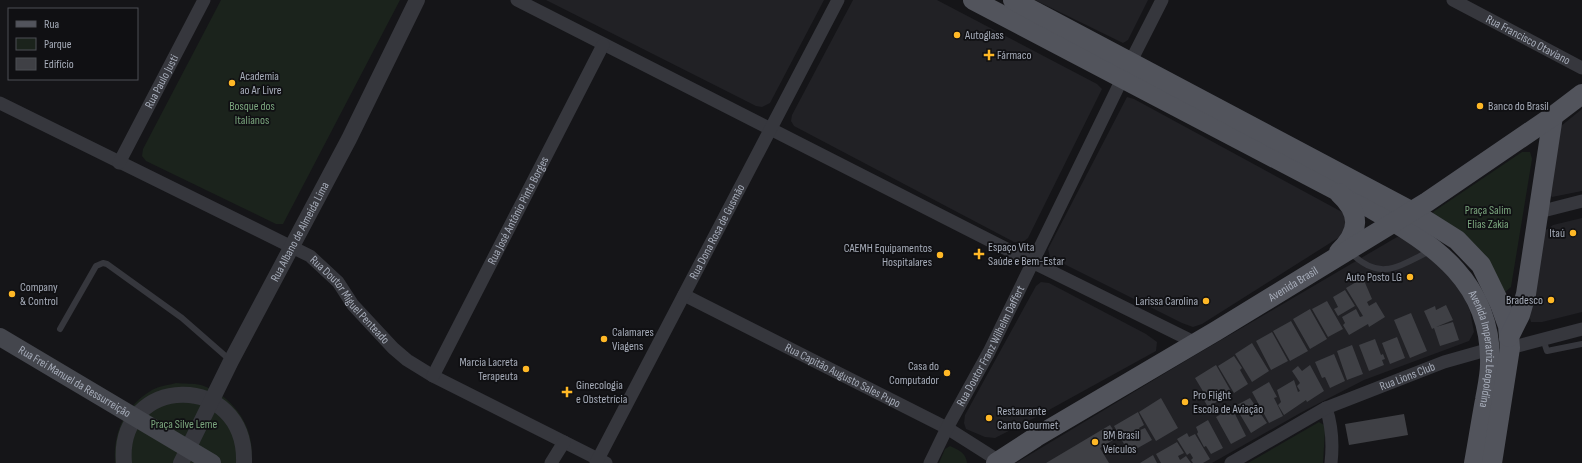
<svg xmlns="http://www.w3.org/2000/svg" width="1582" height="463" viewBox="0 0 1582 463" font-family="'Sofia Sans Condensed',sans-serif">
<rect width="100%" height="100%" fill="#151518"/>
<path fill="#212125" d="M546,0H824L770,103L762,107L756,106Z
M853,0H937L1097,84L1102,89L1028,238L1023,242H1014L794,126L791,121L792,115Z
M1035,0H1148L1128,40L1123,43Z
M1127,97L1134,99L1342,212L1347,219L1346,228L1338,238L1202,324L1193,327L1182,323L1050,257L1048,249Z
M1582,109V191L1552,197L1548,193L1561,126Z
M1582,218V312L1542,322H1531L1529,315L1543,232L1553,225Z
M1397,237L1405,238L1438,261L1462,292L1470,311L1474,332L1469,341L1364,380L1302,412L1212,463H1016L1187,360Z
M1041,282L1049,283L1146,334L1157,342L1156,351L1038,416L995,438L985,437L966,429L964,423L965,415L1036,286Z"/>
<path fill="#1b231c" d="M221,0H400L283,224H276L146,161L142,156L143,149Z
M1522,152H1530L1532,159L1511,287L1503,294L1435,218L1433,212Z
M176,383C184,384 193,383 201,385C233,395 257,429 251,463H115C113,432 125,406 152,390C159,386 169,385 176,383Z
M1319,422L1324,425L1325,430L1323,463H1248Z
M950,446C959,450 966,453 967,463H939L945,449Z"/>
<path fill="#3f4045" d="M1363,278L1372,299L1367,302L1369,306L1376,302L1385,317L1369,327L1368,324L1349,335L1343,325L1345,323L1342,317L1356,309L1360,317L1363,316L1346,288Z
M1345,290L1355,306L1338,316L1334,309L1338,307L1333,297Z
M1327,301L1343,329L1328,337L1312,309Z
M1446,305L1453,320L1436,327L1453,322L1459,340L1440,346L1434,328L1432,329L1424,311L1435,306L1436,310Z
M1310,309L1327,339L1310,349L1293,319Z
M1411,313L1427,351L1410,358L1394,320Z
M1291,321L1308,351L1290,361L1273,331Z
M1272,332L1288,361L1271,370L1256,341Z
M1397,337L1405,358L1390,364L1382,343Z
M1375,339L1381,355L1383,354L1385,359L1382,360L1384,365L1369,371L1359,345Z
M1252,343L1269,371L1252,382L1235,354Z
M1352,345L1363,374L1347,380L1337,351Z
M1334,354L1345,381L1330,388L1325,377L1322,378L1315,362Z
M1234,356L1242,368L1240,370L1248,384L1234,393L1218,366Z
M1216,365L1232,393L1208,407L1201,395L1204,393L1195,378Z
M1310,365L1324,391L1307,402L1306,400L1284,415L1278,405L1281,402L1277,390L1294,380L1298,392L1300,391L1297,386L1300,383L1292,371L1298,366L1302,371Z
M1269,382L1277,397L1274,398L1283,416L1269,423L1252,392Z
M1161,398L1178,428L1156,441L1139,412Z
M1250,398L1267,423L1251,433L1235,406Z
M1232,408L1246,436L1231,444L1216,417Z
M1138,412L1144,425L1139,428L1140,430L1145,428L1152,440L1129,453L1114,426Z
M1404,414L1408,435L1349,445L1345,424Z
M1208,420L1223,448L1211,454L1206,446L1204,447L1197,434L1198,432L1196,427Z
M1110,425L1118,437L1100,448L1109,463H1046Z
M1187,433L1189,437L1195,434L1210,459L1203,463H1193L1191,460L1193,458L1190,453L1187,455L1177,439Z
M1177,442L1184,453L1178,456L1180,460L1186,456L1191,463H1161L1156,454Z
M1153,455L1157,463H1140Z"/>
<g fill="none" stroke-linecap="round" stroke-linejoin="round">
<path stroke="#36373d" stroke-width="6" d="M1351,253C1380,282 1399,266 1430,251
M60,329L96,266L103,263L107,264L182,318L230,360
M1543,339L1547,351L1582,344"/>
<g stroke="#36373d" stroke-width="13">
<path d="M517,0L1032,262L1196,343"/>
<path id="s1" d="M1453,0L1582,68"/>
<path d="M1130,63L1162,0"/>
<path id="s2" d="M0,103L310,256L338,282L353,305L393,348L407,360L433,376L606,463"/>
<path id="s3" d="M119,163L204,0"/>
<path d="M1539,212L1582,201"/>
<path id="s4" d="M684,295L947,428L999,461"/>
<path d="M1510,348L1582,329"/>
<path id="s5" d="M433,376L603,45"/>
<path d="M1326,408C1332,426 1333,445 1331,463"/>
<path d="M551,463L564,442"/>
<path id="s6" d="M596,463L838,0"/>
<path id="s7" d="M930,463L947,428L989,352L1123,77"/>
<path id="s8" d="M1231,463L1326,408L1444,362L1490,349"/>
</g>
<g stroke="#36373d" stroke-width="16">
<path d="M124,463C116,374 247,370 244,463"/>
<path id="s9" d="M181,463L231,361L349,139L417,0"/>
</g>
<path stroke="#44464d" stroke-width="18" id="s10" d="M0,337L212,463"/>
<g stroke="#52545c" stroke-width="20">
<path id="s11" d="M973,0L1372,209C1435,245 1492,283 1490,364C1490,376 1487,388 1485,400C1481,421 1478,442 1474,463"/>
<path d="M1013,0L1411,211L1457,240L1481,265L1500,304L1508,326L1510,348L1492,463"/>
<path d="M1339,252C1360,232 1361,213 1339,193"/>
<path d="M1509,337L1520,315L1526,294L1553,116"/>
<path id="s12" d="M996,463L1036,437L1216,331L1427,202L1553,116L1582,94"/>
</g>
</g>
<g fill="#ffb826" stroke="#101013" stroke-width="1.5">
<circle cx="957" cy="35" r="4"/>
<path d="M987 49h4v4h4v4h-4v4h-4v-4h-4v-4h4z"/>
<circle cx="232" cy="83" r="4"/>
<circle cx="1480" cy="106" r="4"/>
<circle cx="1573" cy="233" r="4"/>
<path d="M977 248h4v4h4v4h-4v4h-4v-4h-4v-4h4z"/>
<circle cx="940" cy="255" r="4"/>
<circle cx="1410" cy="277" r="4"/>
<circle cx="12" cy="294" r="4"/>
<circle cx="1551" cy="300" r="4"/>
<circle cx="1206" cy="301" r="4"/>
<circle cx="604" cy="339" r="4"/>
<circle cx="526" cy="369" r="4"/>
<circle cx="947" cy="373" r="4"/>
<path d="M565 386h4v4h4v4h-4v4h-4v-4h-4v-4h4z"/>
<circle cx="1185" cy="402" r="4"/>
<circle cx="989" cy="418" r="4"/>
<circle cx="1095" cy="442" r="4"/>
</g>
<g text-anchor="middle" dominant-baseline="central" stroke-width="3.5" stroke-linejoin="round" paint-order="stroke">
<g font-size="12" fill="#a6acb9" stroke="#101013" text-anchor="start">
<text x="965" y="35">Autoglass</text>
<text x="997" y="55">Fármaco</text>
<text x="240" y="76">Academia<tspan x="240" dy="14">ao Ar Livre</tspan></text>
<text x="1488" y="106">Banco do Brasil</text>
<text x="1565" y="233" text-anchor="end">Itaú</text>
<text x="988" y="247">Espaço Vita<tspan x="988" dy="14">Saúde e Bem-Estar</tspan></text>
<text x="932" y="248" text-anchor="end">CAEMH Equipamentos<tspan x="932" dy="14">Hospitalares</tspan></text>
<text x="1402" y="277" text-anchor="end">Auto Posto LG</text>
<text x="20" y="287">Company<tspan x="20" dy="14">&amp; Control</tspan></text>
<text x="1543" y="300" text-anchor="end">Bradesco</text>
<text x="1198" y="301" text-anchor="end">Larissa Carolina</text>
<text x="612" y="332">Calamares<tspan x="612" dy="14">Viagens</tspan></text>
<text x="518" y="362" text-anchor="end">Marcia Lacreta<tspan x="518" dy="14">Terapeuta</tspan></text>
<text x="939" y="366" text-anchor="end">Casa do<tspan x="939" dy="14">Computador</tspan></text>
<text x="576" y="385">Ginecologia<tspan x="576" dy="14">e Obstetrícia</tspan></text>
<text x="1193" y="395">Pro Flight<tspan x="1193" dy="14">Escola de Aviação</tspan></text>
<text x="997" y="411">Restaurante<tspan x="997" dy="14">Canto Gourmet</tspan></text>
<text x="1103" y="435">BM Brasil<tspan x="1103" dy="14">Veículos</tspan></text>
</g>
<g font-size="12" fill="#a6acb9" stroke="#101013">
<text stroke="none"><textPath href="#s1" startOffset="85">Rua Francisco Otaviano</textPath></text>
<text stroke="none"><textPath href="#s3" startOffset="92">Rua Paulo Justi</textPath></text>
<text stroke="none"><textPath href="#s5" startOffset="186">Rua José Antônio Pinto Borges</textPath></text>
<text stroke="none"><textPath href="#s9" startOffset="260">Rua Albano de Almeida Lima</textPath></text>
<text stroke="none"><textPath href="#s6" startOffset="261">Rua Dona Rosa de Gusmão</textPath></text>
<text stroke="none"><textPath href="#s12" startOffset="347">Avenida Brasil</textPath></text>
<text stroke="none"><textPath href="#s2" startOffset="405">Rua Doutor Miguel Penteado</textPath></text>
<text stroke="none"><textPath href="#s7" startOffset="132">Rua Doutor Franz Wilhelm Daffert</textPath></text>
<text stroke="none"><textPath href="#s11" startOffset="641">Avenida Imperatriz Leopoldina</textPath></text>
<text stroke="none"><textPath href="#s4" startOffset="178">Rua Capitão Augusto Sales Pupo</textPath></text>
<text stroke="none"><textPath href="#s8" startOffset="197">Rua Lions Club</textPath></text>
<text stroke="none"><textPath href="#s10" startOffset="87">Rua Frei Manuel da Ressurreição</textPath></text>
</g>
<g font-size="12" fill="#7ba67e" stroke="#101013">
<text x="252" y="106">Bosque dos<tspan x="252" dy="14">Italianos</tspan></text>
<text x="1488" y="210">Praça Salim<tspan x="1488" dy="14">Elias Zakia</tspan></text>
<text x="184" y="424">Praça Silve Leme</text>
</g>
</g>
<rect x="8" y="8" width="130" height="72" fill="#101013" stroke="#4c4e55"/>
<rect x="16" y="21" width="20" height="6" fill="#52545c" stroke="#4c4e55"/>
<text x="44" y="28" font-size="12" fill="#a6acb9">Rua</text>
<rect x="16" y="38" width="20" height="12" fill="#1b231c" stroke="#4c4e55"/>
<text x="44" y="48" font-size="12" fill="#a6acb9">Parque</text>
<rect x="16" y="58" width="20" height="12" fill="#3f4045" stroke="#4c4e55"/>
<text x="44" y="68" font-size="12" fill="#a6acb9">Edifício</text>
</svg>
